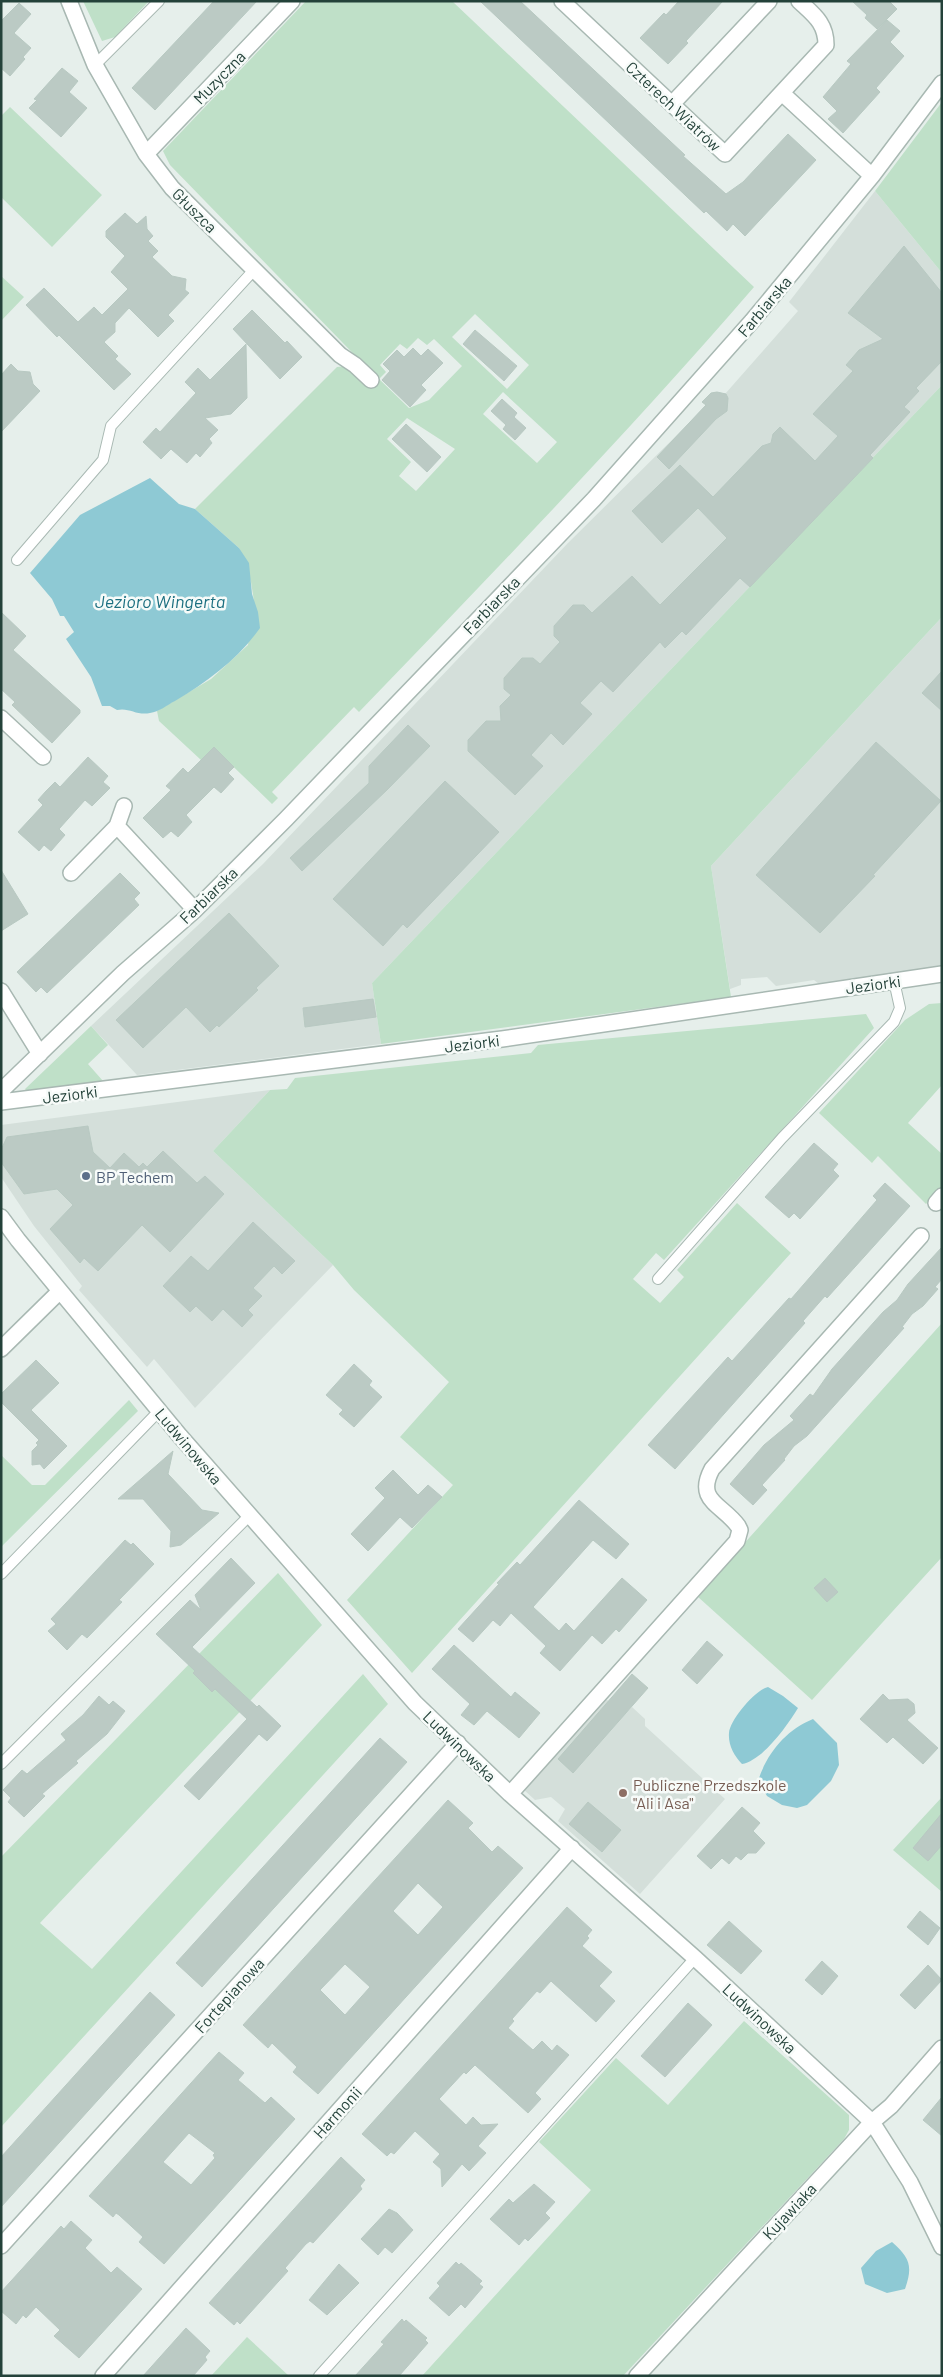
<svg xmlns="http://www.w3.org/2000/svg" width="943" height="2377" viewBox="0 0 943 2377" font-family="Barlow,sans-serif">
<rect width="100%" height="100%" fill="#e6efeb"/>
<path fill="#d4dfda" d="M875,191L942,273V385L372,983L381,1044L137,1075L91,1026L263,864L567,544L687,425L706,405L702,402L709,395L715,392L725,394L798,311L789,302Z
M942,617V968L819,984L814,980L776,986L767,977L741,979V985L730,989L711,866Z
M270,1090L213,1151L333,1265L195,1408L154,1359L147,1367L79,1290L82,1286L34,1226L1,1177V1125Z
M605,1698L624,1715L632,1707L645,1719V1726L725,1799L640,1894L558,1821L565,1809L551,1797L535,1800L523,1789Z"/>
<path fill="#bfe0c8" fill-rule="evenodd" d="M83,1H149L115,37L102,41Z
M306,1H452L754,287C627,434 493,573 359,712L354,707L272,792L278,798L272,804L214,748L201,760L159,721L157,711L211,679L248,645L254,601L251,582L239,548L195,509L337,367L348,366L376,377L170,165L163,151ZM475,314L529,365L507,389L452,337ZM418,338L427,345L434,339L462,366L429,400L409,408L379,379L386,372L380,365L400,344L407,349ZM503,392L557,442L537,463L483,414ZM407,418L455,449L416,491L399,476L411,462L387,439Z
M942,102V273L875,191Z
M10,107L102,195L52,247L1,197V116Z
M1,276L24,297L1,321Z
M942,385V617L711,866L731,997L381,1044L372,983Z
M942,1003V1085L908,1123L942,1154V1187L926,1204L878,1156L872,1163L819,1113L905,1020L929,1004Z
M866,1014L874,1028L664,1260L656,1253L633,1279L660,1303L684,1277L677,1270L737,1203L791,1253L412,1673L347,1600L453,1485L400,1437L449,1382L354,1290L333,1265L213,1151L270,1090L287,1089L295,1078L531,1053L538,1045Z
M91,1026L108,1045L88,1064L103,1081L27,1092L25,1089Z
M942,1323V1557L812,1700L697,1596Z
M129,1400L138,1411L1,1547V1455L32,1485H45Z
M278,1573L322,1625L40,1923L92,1969L363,1674L388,1704L1,2127V1857Z
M942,1797V1892L893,1850Z
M744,2021L849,2115V2130L844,2139L623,2376H422L591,2190L539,2142L616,2058L668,2105Z
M247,2337L289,2376H211Z"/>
<path fill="#8ec9d4" d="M150,478L179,504L195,509L239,548L249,563L252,594L258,612L260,628C237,660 208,681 175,701C167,705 159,712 150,713C137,716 129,707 117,710L110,706H102L91,677L66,639L74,632L64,616H60L52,599L30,573L80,515Z
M768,1687L783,1696L798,1708C787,1726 763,1760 742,1764C734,1756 728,1745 729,1733C730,1720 755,1690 768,1687Z
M813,1719L837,1743L839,1765L831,1781L807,1805L797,1808L782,1805L767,1796L758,1781C767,1753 786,1730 813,1719Z
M892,2242C910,2258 913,2266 905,2289L887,2293L865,2284L861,2268L876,2251Z"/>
<path fill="#bbcac4" stroke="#b8c9c2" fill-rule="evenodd" d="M214,1H257L155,110L132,88Z
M480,1H520L685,155L683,156L726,194L743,182L788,134L816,160L745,236L733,224L727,231L706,211L704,213Z
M679,1H723L686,41L688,43L668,64L640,38L664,13L666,15Z
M852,1H889L897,9L877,29L865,18L867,15Z
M19,3L31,14L14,33L31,48L23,57L25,59L10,76L1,68V21Z
M887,20L900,31L890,42L904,56L876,88L880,92L843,133L828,119L837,111L823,97L851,64L847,61Z
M62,68L78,81L69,92L87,108L61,137L29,108L37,100L34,99Z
M125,213L137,224L146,216L147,229L153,236L148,241L158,251L152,257L172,276L186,279L185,290L189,293L168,315L174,321L158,337L129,308L115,323V332L104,342L118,356L115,359L131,374L114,390L59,335L57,337L26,305L44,288L78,322L94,307L102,315L128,289L111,272L125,256L106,237V231Z
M904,246L942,293V361L916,388L919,391L904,407L910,412L870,455L873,458L750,587L740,578L686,635L682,631L665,648L660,642L613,692L601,681L580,703L592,714L563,745L551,733L531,755L543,766L515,795L468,751V740L486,721H501L500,706L511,695L504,689V678L522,658H533L540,664L560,642L554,636V626L573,605H584L592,613L632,576L660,605L727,538L698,508L662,543L632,511L680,465L713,497L762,446L771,443L773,434L780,427L815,461L838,436L813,414L853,371L846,365L859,350L883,339L848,313Z
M252,310L285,343L287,341L302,357L280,379L233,329Z
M475,330L517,366L504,381L463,344Z
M246,344L247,398L231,414L205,418L218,430L209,439L212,443L200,457L196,453L187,463L171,449L161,459L143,442L156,428L160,432L196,393L185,382L198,368L210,380Z
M413,348L421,356L428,349L443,363L421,385L426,390L410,407L382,380L390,371L383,364L397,350L404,357Z
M11,364L18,371L30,372L33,384L40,391L1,432V375Z
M717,392L726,394L728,398L727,411L716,419L669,469L657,457L706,405L702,402L711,393Z
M502,399L517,413L514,417L526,428L515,440L503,429L506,425L491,411Z
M406,424L441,457L427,472L392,439Z
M1,612L26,636L13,650L80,710V713L52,743L12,705L15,702L1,689Z
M942,671V711L922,693Z
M408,725L430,746L388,789L302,871L290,858L369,783V766Z
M876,742L941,801L873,875L875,876L820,933L756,875Z
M214,747L234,767L228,773L234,779L221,793L214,787L186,815L192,822L178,837L171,831L163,838L143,818L171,790L166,786L183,768L188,773Z
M88,757L108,776L103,782L110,788L92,806L85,800L59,829L65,835L51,851L44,845L39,851L18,832L43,805L38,800L46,791L55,782L60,787Z
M445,781L499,832L407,928L403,924L383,946L333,899Z
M1,870L28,914L1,931Z
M120,873L140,893L134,899L139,905L47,993L41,987L36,992L17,972Z
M229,913L279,966L256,988L258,990L219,1027L217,1025L210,1032L186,1007L143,1048L116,1020Z
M373,999L376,1017L305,1027L303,1008Z
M88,1126L93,1152L110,1168L124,1153L139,1167L143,1163L147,1167L163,1151L197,1183L205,1176L224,1194L170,1252L142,1225L98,1271L84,1258L80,1263L50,1229L73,1205L57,1189L24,1194L1,1162V1150L7,1137Z
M814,1143L838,1164L833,1170L839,1176L800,1219L794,1213L789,1218L765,1197Z
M885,1183L910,1206L827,1298L825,1296L803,1321L805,1323L675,1469L648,1445L728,1357L732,1361L789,1298L791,1299L877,1200L873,1196Z
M253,1222L295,1261L282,1274L274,1266L253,1288L262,1296L248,1310L253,1315L242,1327L223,1309L212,1321L196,1306L190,1312L163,1286L191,1256L208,1271Z
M942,1247V1279L935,1287L938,1289L923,1306L912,1314L902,1327L904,1328L807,1436L794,1446L784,1459L785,1460L762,1485L767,1490L753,1505L730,1484L764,1445L794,1420L790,1416L810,1394L813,1396L832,1369L883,1312L897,1300L908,1284Z
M36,1360L59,1383L31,1410L67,1446L44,1469L40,1464L32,1465V1451L38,1445L36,1443L39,1440L1,1402V1394Z
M354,1364L372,1381L369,1385L382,1397L354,1427L339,1414L343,1410L326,1395Z
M173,1451L168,1474L202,1510L219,1513L181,1545L170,1547L171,1531L143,1499H118Z
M393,1470L418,1495L428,1485L442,1497L412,1528L400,1517L368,1551L351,1534L385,1498L375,1488Z
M579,1500L629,1544L616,1559L593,1540L533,1607L559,1631L566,1623L574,1631L622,1578L647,1600L619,1632L616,1629L602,1644L592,1635L560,1671L540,1653L546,1646L511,1613L500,1626L493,1620L473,1642L458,1629L499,1584L497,1583L517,1562L520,1565Z
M125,1540L131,1545L133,1543L154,1564L119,1600L122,1602L87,1638L82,1634L67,1650L48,1631L56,1624L51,1619Z
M231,1558L255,1583L192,1647L257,1707L259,1705L281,1726L267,1741L259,1734L199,1800L184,1786L247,1719L215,1689L212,1692L193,1673L195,1671L156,1634L190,1600L201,1610L195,1595Z
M825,1578L838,1592L827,1602L814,1588Z
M707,1641L723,1655L697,1684L682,1670Z
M454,1645L511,1697L515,1692L540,1713L519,1738L487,1711L474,1725L461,1715L470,1704L432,1669Z
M632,1674L648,1688L573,1773L558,1759Z
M883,1694L889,1700L908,1699L914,1704L915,1713L907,1720L938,1748L923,1764L893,1737L887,1743L860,1719Z
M99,1696L109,1705L113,1701L125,1711L107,1734L76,1761L78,1763L42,1794L45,1796L24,1817L8,1802L11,1798L3,1790L22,1770L27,1774L66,1740L61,1734L83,1715Z
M380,1738L407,1762L202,1987L176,1963Z
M448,1800L473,1823L468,1828L492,1852L498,1846L523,1868L318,2094L293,2072L297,2067L272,2043L268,2048L243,2025ZM418,1883L443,1907L418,1935L393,1911ZM345,1964L370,1987L345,2015L320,1990Z
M588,1802L621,1830L602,1852L569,1824Z
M742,1807L760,1823L753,1831L765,1843L756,1853H748L741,1860L736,1856L729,1864L722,1858L711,1869L697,1856Z
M942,1813V1845L928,1861L913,1848Z
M567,1907L592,1930L587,1936L589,1938L582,1946L612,1972L599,1986L615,2001L596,2022L551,1981L540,1993L537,1991L512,2019L514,2021L508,2028L533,2050L542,2041L552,2051L557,2045L569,2055L535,2093L541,2099L528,2113L475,2065L466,2074L464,2072L439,2099L466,2125L473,2117L481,2125L498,2124L478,2146L486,2153L469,2171L462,2164L442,2187L441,2169L433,2162L440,2154L415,2131L394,2154L391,2152L387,2156L362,2134Z
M920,1911L940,1928L928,1945L907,1927Z
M729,1921L762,1951L741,1974L707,1945Z
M822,1961L838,1976L822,1995L805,1980Z
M928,1965L942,1980L915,2009L900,1995Z
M150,1992L175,2015L1,2207V2157Z
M688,2003L712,2025L665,2077L641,2056Z
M219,2052L244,2073L238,2080L265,2103L271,2097L295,2119L164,2264L139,2242L143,2237L119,2215L116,2213L113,2217L89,2196ZM189,2133L215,2153L213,2155L215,2158L191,2185L163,2162Z
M942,2097V2136L923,2120Z
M341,2157L365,2180L360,2186L362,2189L313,2243L310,2241L306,2244L285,2268L288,2271L240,2324L237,2321L234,2325L209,2303Z
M534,2184L555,2202L545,2213L550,2218L528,2241L525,2238L519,2245L490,2219L509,2199L513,2203Z
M389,2209L397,2213L413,2230L392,2253L385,2247L378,2255L361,2239Z
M71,2221L92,2240L85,2248L111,2273L117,2267L142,2289L79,2358L54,2336L60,2330L36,2307L26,2318L23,2315L16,2324L1,2311V2292L61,2226L64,2229Z
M456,2262L459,2265L461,2263L482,2281L479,2284L483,2287L465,2308L461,2304L449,2316L429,2298L440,2286L437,2283Z
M339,2264L359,2283L327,2315L309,2300Z
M402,2319L404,2322L406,2320L427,2338L425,2340L428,2343L399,2376H355L384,2344L381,2342Z
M186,2328L210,2351L205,2357L207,2360L193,2376H143Z"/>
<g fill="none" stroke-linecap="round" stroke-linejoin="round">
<g stroke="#a8b8b2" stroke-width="12">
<path id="lane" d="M95,65L159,1
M17,560L103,460L111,426L254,270
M658,1279L782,1138L894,1022L900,1008L894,981
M1,1574L160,1410
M1,1764L249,1516
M319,2376L695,1958"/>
</g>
<g stroke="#a8b8b2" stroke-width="18">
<path id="street" d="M69,1L95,65L146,154L172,188L340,355L355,365L371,380
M562,1L725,154L826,45C826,23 814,15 799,1
M783,94L872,176
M672,104L769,1
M146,154L292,1
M1,718L43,757
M117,826L124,806
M71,873L117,826L195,910
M1,991L40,1054
M1,1091L123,973L195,910L286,819L594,499L752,321L872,176L942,83
M1,1102L502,1039L942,974
M936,1203L942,1196
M1,1217L18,1240L180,1436L415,1703L510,1794L695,1958L872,2122L910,2182L942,2247
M1,1349L60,1291
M510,1794L737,1541L740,1530L738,1526C722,1504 695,1501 712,1469L921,1236
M1,2246L458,1743
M103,2376L572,1848
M637,2376L872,2122L891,2106L942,2048"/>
</g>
<use href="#lane" stroke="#fff" stroke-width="10"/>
<use href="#street" stroke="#fff" stroke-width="15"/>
</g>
<circle fill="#5c6f8a" stroke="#f7fbf9" stroke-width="2" cx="86" cy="1176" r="5"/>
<circle fill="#8d6e63" stroke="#f7fbf9" stroke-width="2" cx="623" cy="1793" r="5"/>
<g text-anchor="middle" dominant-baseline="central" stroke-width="5" stroke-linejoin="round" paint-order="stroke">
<g font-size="16" fill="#24423a" stroke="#f7fbf9">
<text transform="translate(219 77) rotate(-46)">Muzyczna</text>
<text transform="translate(674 106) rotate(43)">Czterech Wiatrów</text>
<text transform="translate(195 210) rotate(45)">Głuszca</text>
<text transform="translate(764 306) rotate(-50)">Farbiarska</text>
<text transform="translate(491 605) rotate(-46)">Farbiarska</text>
<text transform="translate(208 895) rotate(-44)">Farbiarska</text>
<text transform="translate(873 984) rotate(-8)">Jeziorki</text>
<text transform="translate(472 1043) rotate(-7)">Jeziorki</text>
<text transform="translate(70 1094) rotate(-7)">Jeziorki</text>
<text transform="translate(189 1446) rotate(50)">Ludwinowska</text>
<text transform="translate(460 1746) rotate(44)">Ludwinowska</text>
<text transform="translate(229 1995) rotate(-48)">Fortepianowa</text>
<text transform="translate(760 2018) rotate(43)">Ludwinowska</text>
<text transform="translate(337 2112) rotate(-48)">Harmonii</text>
<text transform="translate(789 2211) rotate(-47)">Kujawiaka</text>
</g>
<g font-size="16" fill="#4e5e75" stroke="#f7fbf9" text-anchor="start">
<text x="96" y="1176">BP Techem</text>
</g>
<g font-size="16" fill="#785e54" stroke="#f7fbf9" text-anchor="start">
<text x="633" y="1784">Publiczne Przedszkole<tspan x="633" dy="18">"Ali i Asa"</tspan></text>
</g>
<g font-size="18" font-style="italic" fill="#1c6f80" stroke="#f7fbf9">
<text x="160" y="601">Jezioro Wingerta</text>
</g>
</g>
<rect width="943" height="2377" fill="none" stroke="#24423a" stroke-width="5"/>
</svg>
